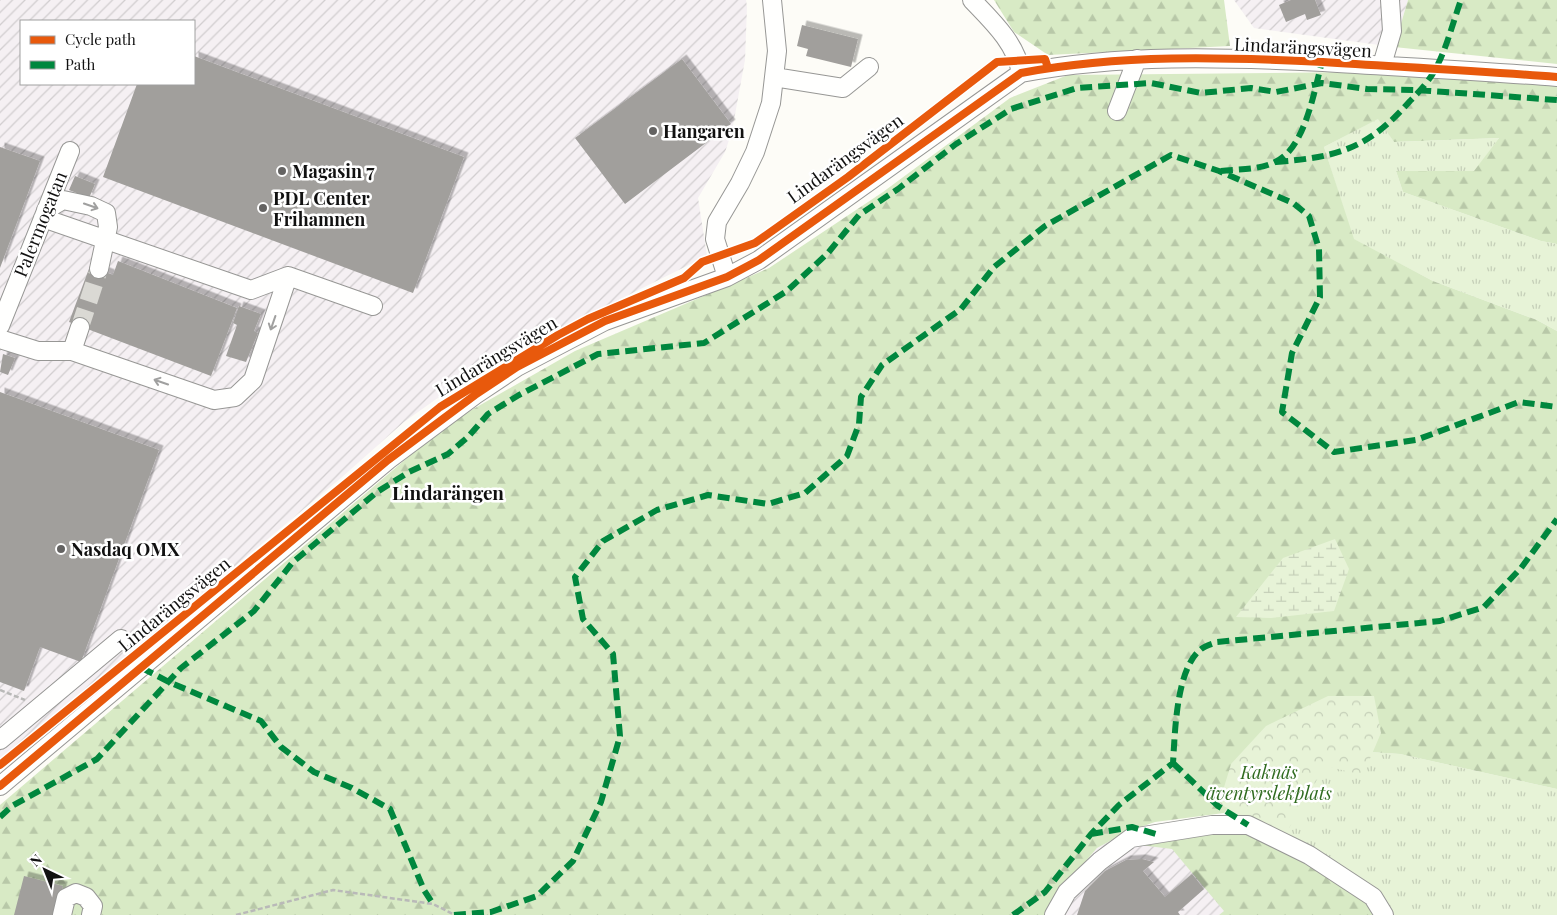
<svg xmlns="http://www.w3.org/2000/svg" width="1557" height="915" viewBox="0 0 1557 915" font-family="'Playfair Display',serif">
<defs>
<pattern id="industrial-furrows" width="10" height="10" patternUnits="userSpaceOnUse" patternTransform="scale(1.25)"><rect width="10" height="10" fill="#f5f0f3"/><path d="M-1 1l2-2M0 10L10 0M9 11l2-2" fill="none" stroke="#d1cdcf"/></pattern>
<pattern id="grass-tufts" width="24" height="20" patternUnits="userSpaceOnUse" patternTransform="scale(1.25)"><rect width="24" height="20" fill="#e7f3d7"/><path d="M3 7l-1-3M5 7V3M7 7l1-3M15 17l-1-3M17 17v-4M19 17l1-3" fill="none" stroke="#c5cfb8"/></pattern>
<pattern id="forest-firs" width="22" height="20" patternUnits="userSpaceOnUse" patternTransform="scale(1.25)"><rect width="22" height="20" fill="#d8eac5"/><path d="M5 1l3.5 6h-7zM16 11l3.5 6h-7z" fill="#b8c8a8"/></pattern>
<pattern id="wetland-marsh" width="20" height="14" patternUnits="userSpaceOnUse" patternTransform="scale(1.25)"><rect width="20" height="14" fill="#e7f3d7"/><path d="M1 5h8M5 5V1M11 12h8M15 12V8" fill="none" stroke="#c5cfb8"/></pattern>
<pattern id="park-crowns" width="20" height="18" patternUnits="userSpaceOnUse" patternTransform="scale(1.25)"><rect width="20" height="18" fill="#e7f3d7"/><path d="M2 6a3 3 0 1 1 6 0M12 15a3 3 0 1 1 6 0" fill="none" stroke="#c5cfb8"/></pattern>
<filter id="shadow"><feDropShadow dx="4.5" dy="-4.5" stdDeviation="0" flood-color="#0004"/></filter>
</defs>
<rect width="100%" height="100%" fill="#fdfcf7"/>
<path fill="url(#industrial-furrows)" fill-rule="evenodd" d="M0,0H746L747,7L745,60L732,131L725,152L698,198L707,256L477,370L404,422L341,478L0,762ZM21,21H194V84H21Z
M1234,0H1408L1394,47L1254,28Z
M1129,831L1132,844L1172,848L1225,911L1219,915H1045L1062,889L1097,848Z"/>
<path fill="url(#grass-tufts)" d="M1379,118L1394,142L1499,138L1475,171H1396L1403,192L1541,241L1557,244V331L1537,320L1433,281L1353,239L1324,147Z
M1308,748L1400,754L1557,789V915H1391L1253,820L1224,813L1261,764Z"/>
<path fill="url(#forest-firs)" d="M994,0H1224L1230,46L1048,55L1014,32Z
M1408,0H1557V64L1394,47Z
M1361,72L1557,85V244L1541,241L1403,192L1396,171H1474L1499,138L1394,142L1378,119L1324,147L1354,239L1433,281L1537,320L1557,331V789L1400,754L1308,748L1261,764L1224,813L1155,822L1129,831L1097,848L1062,889L1045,915H0V805L447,424L575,351L769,268L883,192L1010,98L1068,75Z
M1223,831L1244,832L1257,836L1359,894L1375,915H1219L1224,911L1172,849L1132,844Z"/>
<path fill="url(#wetland-marsh)" d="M1335,539L1349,569L1334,611L1271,618L1236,617L1283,558Z"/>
<path fill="url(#park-crowns)" d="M1328,696H1374L1381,733L1363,775L1325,766L1285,835L1219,804L1231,764L1266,726Z"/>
<path fill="#a19f9c" filter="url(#shadow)" d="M1291,0H1315L1321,15L1307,20L1305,14L1286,22L1279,5Z
M802,25L858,39L851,67L806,56L808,49L797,46Z
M194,56L464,157L413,293L103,177L137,84H194Z
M682,59L731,124L625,204L575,138Z
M0,147L40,161L0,268Z
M75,176L95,184L89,198L69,190Z
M118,261L237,308L211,376L69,322L90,266L113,275Z
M239,306L261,314L254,331L258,333L246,362L226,356L237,325L233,323Z
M3,354L15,358L8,375L0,372Z
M0,392L159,450L81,662L40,647L24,691L0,682Z
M1142,859L1154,862L1143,871L1165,897L1192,874L1204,889L1178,912L1180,915H1077L1085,891L1105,871L1126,860Z
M24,876L63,886L56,915H14Z"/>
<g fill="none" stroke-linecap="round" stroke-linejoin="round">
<path stroke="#dad9d4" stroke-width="18" stroke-dasharray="18 9" stroke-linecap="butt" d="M80,327L99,269"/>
<g stroke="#979795" stroke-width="20">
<path id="minor" d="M972,0C992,21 1016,43 1021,73
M1382,65L1392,31L1390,0
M774,77L843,88L869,67
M1117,111L1137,59
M46,210L63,200L91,206L106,213L108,227L99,269
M43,218L251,290L288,276L373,306
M727,277L715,239L717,222L740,183L755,152L771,103L777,51L772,0
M0,326L70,151
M0,339L38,351H72L214,400L235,397L253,380L288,276
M72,351L80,327
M0,740L121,639
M0,786L388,460L475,395L517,367L605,321L727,277L759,260L1021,73C1121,54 1222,57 1323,62C1401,67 1479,71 1557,77
M62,915L66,898L76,893L86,897L93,906L91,915
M1054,915L1067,892L1100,861L1131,838L1212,825H1248L1309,855L1373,897L1384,915"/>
</g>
<path stroke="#b9b9b8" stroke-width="2.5" stroke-dasharray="5 2.5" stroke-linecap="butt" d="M0,690L25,700
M236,915L333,890L433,904L453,914"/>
<use href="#minor" stroke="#fffffe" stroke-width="18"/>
<path stroke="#00873e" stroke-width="6" stroke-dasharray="12 6" stroke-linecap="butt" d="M1276,162C1338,157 1368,149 1410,101C1419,92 1430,80 1436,68C1447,47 1453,22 1461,0
M1221,171C1239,169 1259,170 1275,162C1305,149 1314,91 1322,62
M142,668L169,682L261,721L281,747L314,772L352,788L390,809L424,890L433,904
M1173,763L1218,806L1248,825
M0,817L12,806L97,759L181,668L254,611L293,562L377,492L409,472L448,454L468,437L488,414L519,395L598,354L704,343L787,291L828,253L859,215L898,189L956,144L1011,109L1077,88L1151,83L1201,93L1251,88L1276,92L1322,83L1367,89L1417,90L1557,100
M1091,834L1132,827L1156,834
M454,915L491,912L537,896L573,861L601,802L620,736L613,654L583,619L575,577L603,541L657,510L708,495L768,504L805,493L847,456L859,424L861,397L882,365L961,309L994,267L1045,226L1171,155L1219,171L1293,203L1309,216L1319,249L1320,297L1292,353L1282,412L1334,452L1416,440L1519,402L1557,407
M1013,915L1045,892L1091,834L1119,805L1173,763C1175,733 1176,670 1200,650C1204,646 1212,644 1217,642L1440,621L1484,607L1521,568L1557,519"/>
<g stroke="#fff" stroke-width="11">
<path id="cycleway" d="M0,765L440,407L558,335L588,319L684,278L702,262L755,243L848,177L997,62L1045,59L1048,68
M0,786L388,460L475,395L517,367L605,321L727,277L759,260L1021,73C1121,54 1222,57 1323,62C1401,67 1479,71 1557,77"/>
</g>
<use href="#cycleway" stroke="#e8590c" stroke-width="8"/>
</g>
<defs><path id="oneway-shaft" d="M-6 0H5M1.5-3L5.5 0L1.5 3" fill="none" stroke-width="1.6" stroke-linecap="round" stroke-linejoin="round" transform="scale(1.25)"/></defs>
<g stroke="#a0a09f">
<use href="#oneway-shaft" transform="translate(91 206) rotate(19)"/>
<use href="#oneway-shaft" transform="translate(273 323) rotate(109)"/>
<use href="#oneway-shaft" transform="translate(161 382) rotate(-161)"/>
</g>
<g fill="#646362" stroke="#fff" stroke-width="2">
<circle cx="653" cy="131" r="5"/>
<circle cx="282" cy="171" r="5"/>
<circle cx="263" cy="208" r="5"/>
<circle cx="61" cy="549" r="5"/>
</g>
<g text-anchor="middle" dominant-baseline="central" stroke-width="5" stroke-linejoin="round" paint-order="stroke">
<g font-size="18" fill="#111" stroke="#fff">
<text transform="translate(1303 47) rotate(3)">Lindarängsvägen</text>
<text transform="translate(845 158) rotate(-36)">Lindarängsvägen</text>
<text transform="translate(40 224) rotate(-68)">Palermogatan</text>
<text transform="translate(496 356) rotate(-31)">Lindarängsvägen</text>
<text transform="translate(174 604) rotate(-39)">Lindarängsvägen</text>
</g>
<g font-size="18" font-weight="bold" fill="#111" stroke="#fff" text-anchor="start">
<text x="663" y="131">Hangaren</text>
<text x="292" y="171">Magasin 7</text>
<text x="273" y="198">PDL Center<tspan x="273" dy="21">Frihamnen</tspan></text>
<text x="71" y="549">Nasdaq OMX</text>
</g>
<g font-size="18" font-style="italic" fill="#2f6b1f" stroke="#fff">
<text x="1269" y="772">Kaknäs<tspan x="1269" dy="21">äventyrslekplats</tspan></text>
</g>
<g font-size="19" font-weight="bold" fill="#111" stroke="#fff">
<text x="448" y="492">Lindarängen</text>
</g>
</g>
<rect x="20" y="20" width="175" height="65" fill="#ffffff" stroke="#a0a0a0"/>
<rect x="30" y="36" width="25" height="8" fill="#e8590c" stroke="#a0a0a0"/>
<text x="65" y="45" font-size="15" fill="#111111">Cycle path</text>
<rect x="30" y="61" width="25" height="8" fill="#00873e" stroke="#a0a0a0"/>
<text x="65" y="70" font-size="15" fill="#111111">Path</text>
<g transform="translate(45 870) rotate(317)" stroke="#ffffff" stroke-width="4" paint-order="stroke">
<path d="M0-4L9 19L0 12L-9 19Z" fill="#111111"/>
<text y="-8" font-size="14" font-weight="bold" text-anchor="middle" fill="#111111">N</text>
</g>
</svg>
